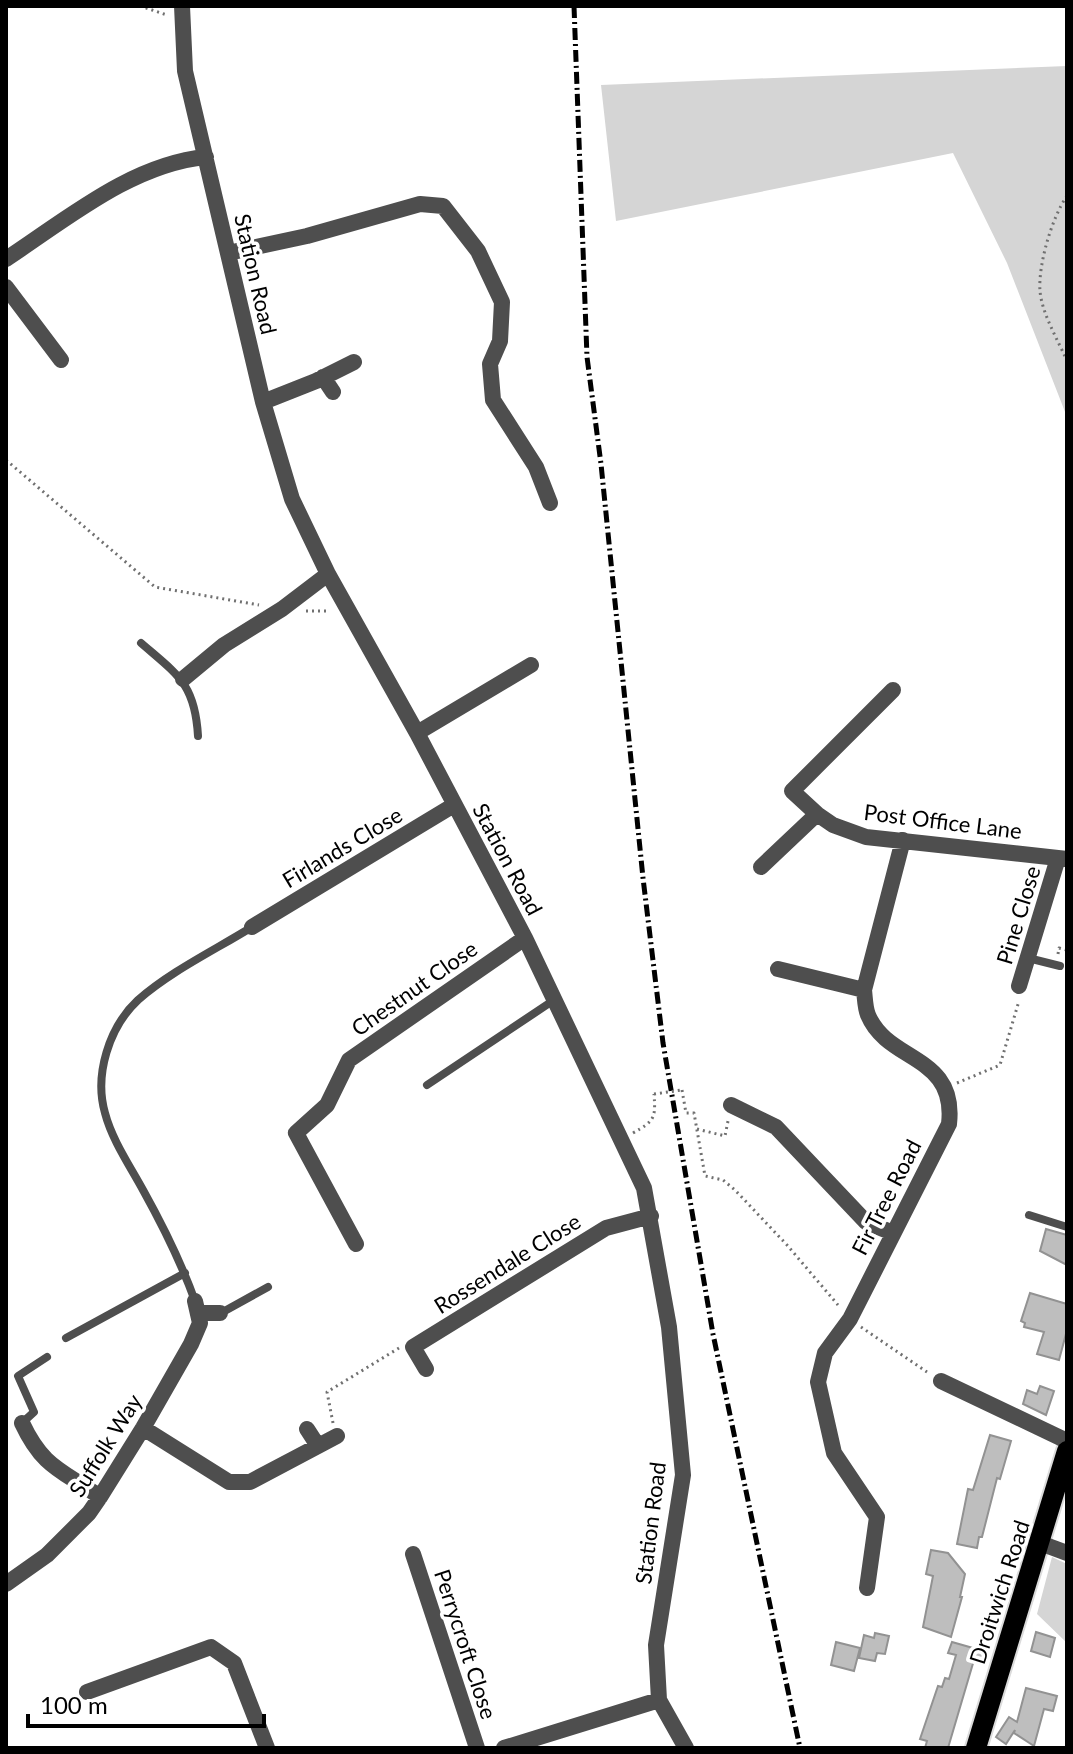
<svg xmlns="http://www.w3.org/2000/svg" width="1073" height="1754" viewBox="0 0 1073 1754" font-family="Lato,sans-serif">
<rect width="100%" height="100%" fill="#fff"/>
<path fill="#d5d5d5" d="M1067,66V417L1007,263L953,153L616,221L601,85Z
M1052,1557L1067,1564V1643L1037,1614Z"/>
<path fill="#bebebe" stroke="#929292" stroke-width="2" d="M1046,1229L1067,1235V1265L1040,1251Z
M1030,1293L1067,1304V1330L1059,1360L1037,1354L1044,1332L1024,1327L1025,1323L1021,1321Z
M1040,1386L1054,1391L1046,1415L1023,1404L1027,1390L1037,1394Z
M990,1435L1011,1441L1000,1479L997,1478L982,1537H979L977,1548L957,1544L968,1489L973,1490Z
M931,1550L948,1553L965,1574L960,1597H962L951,1637L923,1627L933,1576L926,1574Z
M1036,1632L1055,1638L1050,1657L1031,1651Z
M875,1633L889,1636L885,1654L877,1653L875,1661L859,1658L864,1635L874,1638Z
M836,1642L860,1648L854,1671L831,1665Z
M952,1642L987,1652L984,1662L974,1660L948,1748H925L927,1741L920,1739L938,1686L942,1687L945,1678L949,1679L956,1655L948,1653Z
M1026,1688L1057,1696L1053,1711L1044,1709L1034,1746L1014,1733L1015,1730L1006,1744L996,1737L1009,1717L1017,1722Z"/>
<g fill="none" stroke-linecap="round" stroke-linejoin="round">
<g stroke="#dbdbdb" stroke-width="24">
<path id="primary" d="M976,1748L1067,1451"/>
</g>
<path stroke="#707070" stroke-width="3" stroke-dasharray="2 4" stroke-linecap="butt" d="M140,6L167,15
M1067,196C1052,217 1038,265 1040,291C1042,314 1058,340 1067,361
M6,460L155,587L259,605
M306,611H330
M1058,954L1059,948L1067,950
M957,1083L1000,1065L1019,1001
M682,1090L686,1113H694L705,1176L723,1180L735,1190L787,1245L838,1305
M697,1129L725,1136L728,1121
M633,1133C654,1121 656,1119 654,1094
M861,1327L927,1372
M333,1423L327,1392L399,1348"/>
<path stroke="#4e4e4e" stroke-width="8" d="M141,643C178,675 195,684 198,736
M1028,958L1060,966
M427,1085L554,1000
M1029,1215L1067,1227
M195,1301C181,1262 163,1226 143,1190C130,1166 112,1140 105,1113C94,1075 109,1027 138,1000C171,971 215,950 252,927
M221,1313L268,1287
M66,1338L185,1273
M22,1423L34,1412L18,1376L47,1357"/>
<path stroke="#4e4e4e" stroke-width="16" d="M182,6L185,71L263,402L292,499L328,574L417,733L525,938L644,1188L669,1327L683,1475L656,1645L659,1700L686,1748
M228,253L307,236L420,204L443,206L478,251L502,302L500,341L490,364L493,400L536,467L550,503
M6,259C67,219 132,164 206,157
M6,287L61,360
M323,377L333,392
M263,402L316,381L354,362
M183,679L224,645L282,609L328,574
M417,733L531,665
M817,814L833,825L866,837L1067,859
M761,867L817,814L792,791L893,690
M252,927L454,805
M778,969L864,990
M1019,986L1058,858
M731,1105L776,1127L866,1222L893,1233
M356,1244L296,1133L327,1105L349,1060L525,938
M198,1313H220
M426,1369L413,1347L606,1228L651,1216
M941,1381L1067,1441
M22,1423C43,1468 62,1470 100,1497
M143,1428L229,1482H250L337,1436
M307,1429L318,1446
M1040,1543L1067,1553
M413,1554L477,1748
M6,1584L47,1555L89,1513L100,1497L143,1428L191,1344L200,1323L195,1301
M867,1588L877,1517L834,1453L818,1382L825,1353L850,1319L949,1124C957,1054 888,1063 868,1015C865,1008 865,998 864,990L903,840
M87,1692L211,1647L234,1663L267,1748
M504,1748L659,1700"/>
<use href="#primary" stroke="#000" stroke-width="20"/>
<path stroke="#000" stroke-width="5" stroke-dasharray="12 4 2 4" stroke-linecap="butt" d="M574,6L587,357L601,464L643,878L663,1043L713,1334L800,1748"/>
<path stroke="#707070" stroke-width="3" stroke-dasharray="2 4" stroke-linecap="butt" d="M654,1094L682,1090"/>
</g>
<g text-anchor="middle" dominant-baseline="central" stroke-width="7" stroke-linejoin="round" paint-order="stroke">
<g font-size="22" fill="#000" stroke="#fff">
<text transform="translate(256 274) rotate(77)">Station Road</text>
<text transform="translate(943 821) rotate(7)">Post Office Lane</text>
<text transform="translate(342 847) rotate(-31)">Firlands Close</text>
<text transform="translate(508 859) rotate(62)">Station Road</text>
<text transform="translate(1018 915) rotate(-73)">Pine Close</text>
<text transform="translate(414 988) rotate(-35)">Chestnut Close</text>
<text transform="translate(886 1197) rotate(-63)">Fir Tree Road</text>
<text transform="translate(507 1263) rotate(-32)">Rossendale Close</text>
<text transform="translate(105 1445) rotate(-58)">Suffolk Way</text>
<text transform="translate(650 1523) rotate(-83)">Station Road</text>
<text transform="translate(999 1592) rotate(-72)">Droitwich Road</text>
<text transform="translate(466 1644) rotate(72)">Perrycroft Close</text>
</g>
</g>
<rect width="1073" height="1754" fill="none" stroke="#000000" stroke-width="16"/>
<path d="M28 1714v12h236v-12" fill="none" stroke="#000000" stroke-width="4"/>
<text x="40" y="1714" font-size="24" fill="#000000" stroke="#ffffff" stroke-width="6" paint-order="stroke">100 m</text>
</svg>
